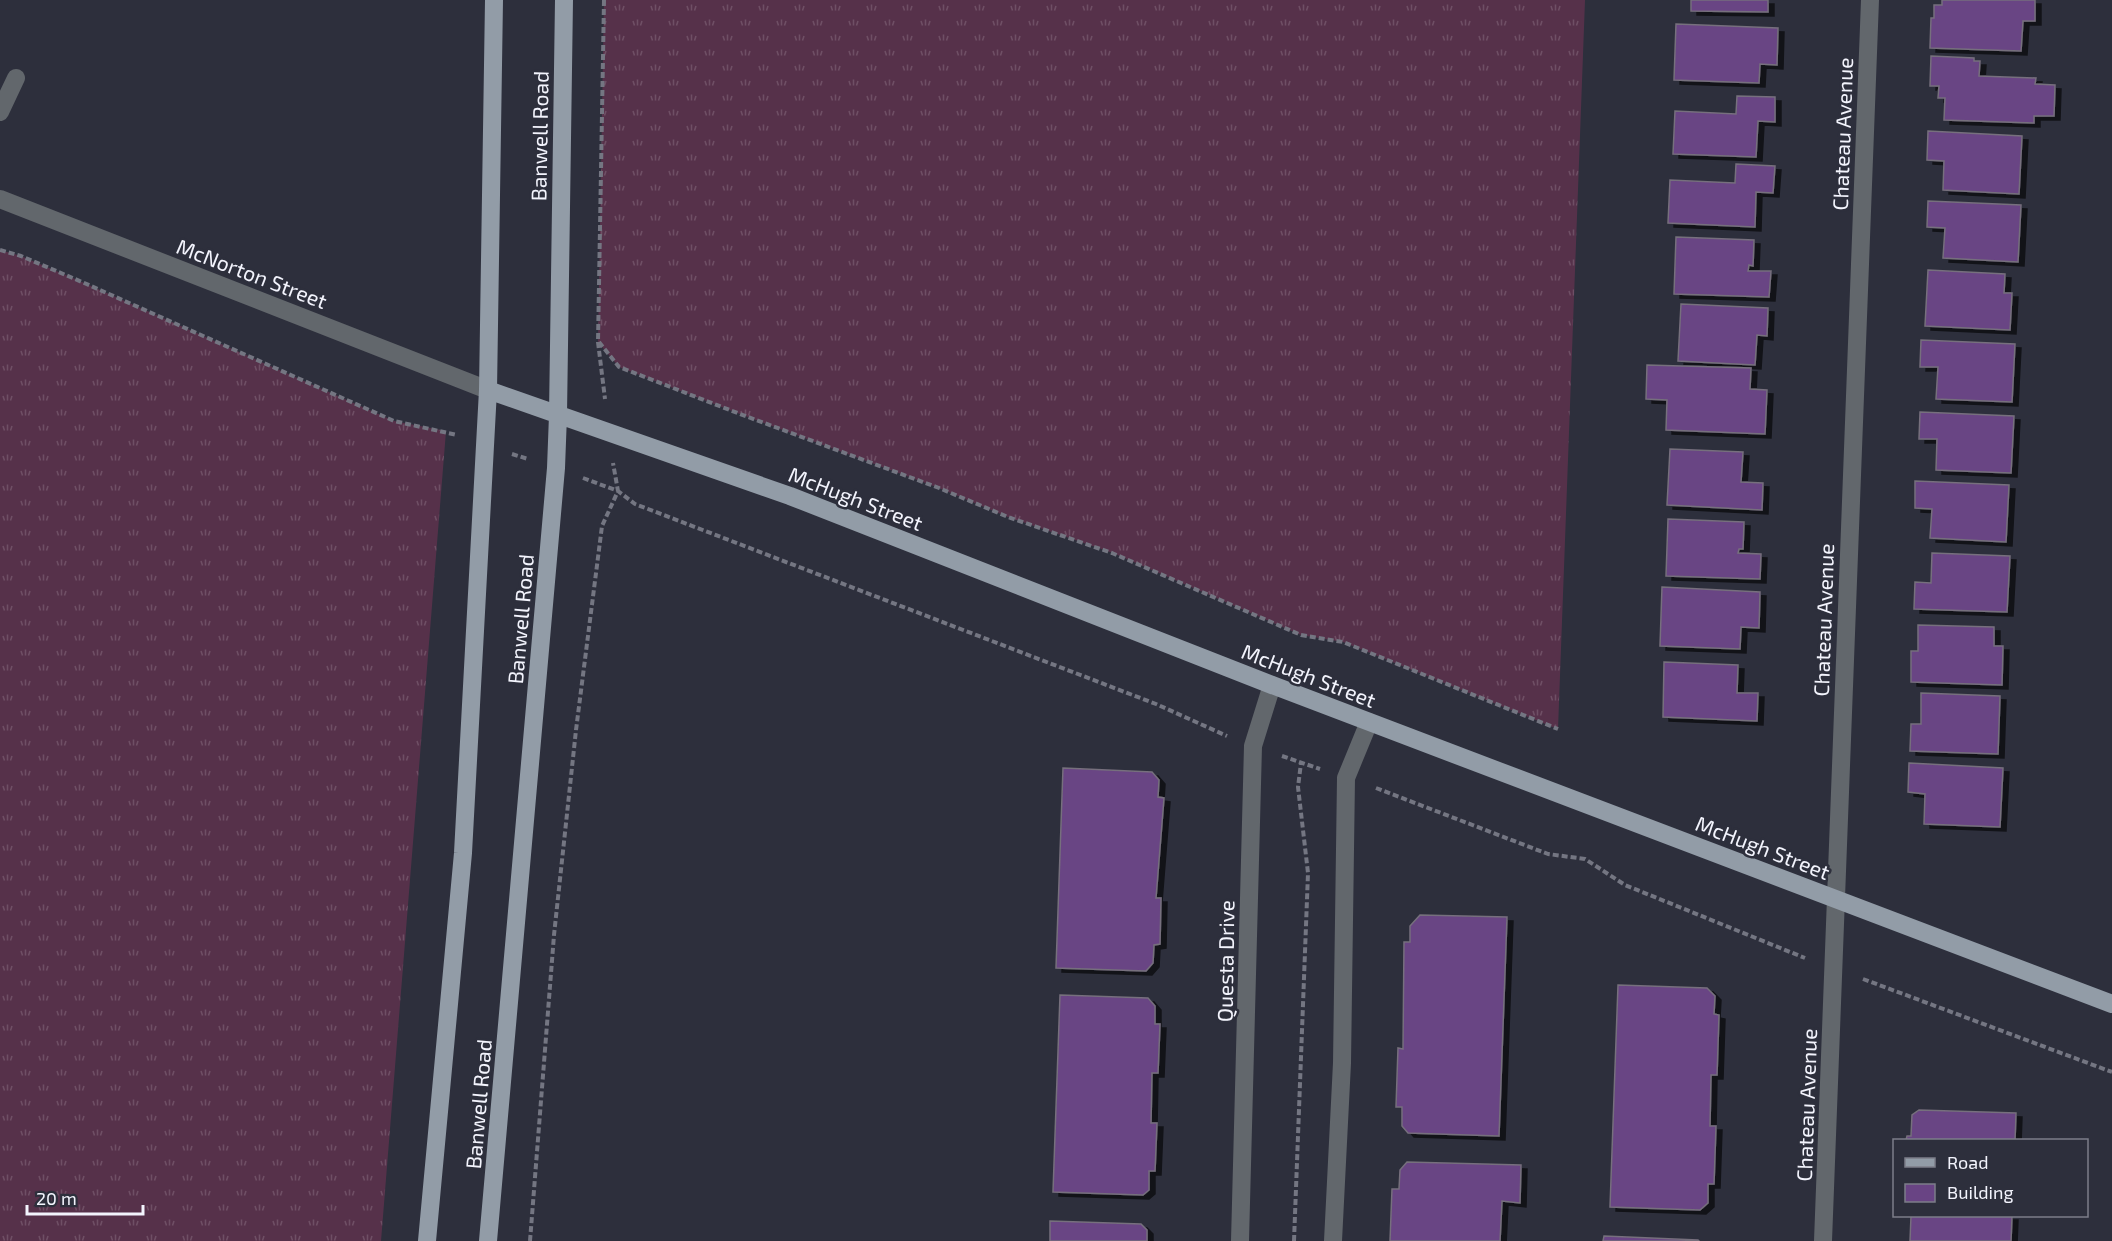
<svg xmlns="http://www.w3.org/2000/svg" width="2112" height="1241" viewBox="0 0 2112 1241" font-family="'Exo 2',sans-serif">
<defs>
<pattern id="grass-tufts" width="24" height="20" patternUnits="userSpaceOnUse" patternTransform="scale(1.5)"><rect width="24" height="20" fill="#56314a"/><path d="M3 7l-1-3M5 7V3M7 7l1-3M15 17l-1-3M17 17v-4M19 17l1-3" fill="none" stroke="#6f4f65"/></pattern>
<filter id="shadow"><feDropShadow dx="6" dy="4" stdDeviation="0" flood-color="#0009"/></filter>
</defs>
<rect width="100%" height="100%" fill="#2d2f3c"/>
<path fill="url(#grass-tufts)" d="M604,0H1585L1558,729L1343,642L1301,635L1113,553L1008,517L939,488L740,414L619,367L598,342Z
M0,250L21,256L82,282L394,421L446,431L381,1241H0Z"/>
<path fill="#694484" stroke="#766f7d" stroke-width="1.5" filter="url(#shadow)" d="M1691,0H1768V12L1691,11Z
M1942,0H2035V21H2023L2021,51L1930,48L1931,18H1934V5H1942Z
M1676,24L1778,28L1777,65L1760,64L1759,83L1674,80Z
M1931,56L1974,58V61H1980L1979,76L2036,78L2035,84L2055,85L2054,116H2034V123L1944,120L1945,98H1938L1939,86H1930Z
M1737,96L1775,97V122L1758,121L1756,157L1673,154L1675,111L1736,114Z
M1928,131L2022,136L2019,194L1943,190L1944,161L1927,160Z
M1736,164L1775,166L1773,193L1756,192L1755,227L1668,223L1670,180L1735,183Z
M1928,201L2021,205L2018,262L1943,258L1945,228L1927,227Z
M1676,237L1754,240L1753,266L1749,265L1748,271H1771L1769,297L1674,294Z
M1928,270L2005,274L2004,293H2012L2010,330L1925,326Z
M1681,304L1768,308L1767,336L1757,335L1755,365L1678,361Z
M1921,340L2015,344L2012,402L1936,399L1938,367H1920Z
M1647,365L1751,368L1750,389L1767,390L1765,434L1666,430L1667,400L1646,399Z
M1920,412L2014,416L2011,473L1936,470L1937,439H1919Z
M1670,449L1743,452L1741,482L1763,483L1762,510L1667,505Z
M1915,481L2009,485L2006,542L1930,538L1932,509L1915,508Z
M1668,519L1744,522L1743,549H1739L1738,553L1761,554L1760,579L1666,576Z
M1932,553L2010,556L2007,612L1914,609L1915,582L1931,583Z
M1662,587L1760,592L1759,628L1741,627L1740,649L1660,646Z
M1918,625L1994,627V646H2003L2002,685L1911,682V651H1918Z
M1664,662L1738,665L1737,693H1758L1757,721L1663,717Z
M1921,693L2000,696L1998,754L1910,751L1911,724H1921Z
M1909,763L2003,768L2000,827L1924,824L1925,794L1908,792Z
M1063,768L1152,772L1159,780L1158,797L1164,798L1156,898H1161L1160,944L1154,945L1153,963L1146,971L1056,968Z
M1420,915L1507,917L1499,1136L1408,1133L1402,1126V1107H1396L1398,1048L1403,1049L1404,942H1410V926Z
M1618,985L1707,988L1715,996L1714,1014L1719,1015L1717,1075H1711L1710,1126H1716L1714,1184H1708V1203L1700,1210L1610,1207Z
M1060,995L1148,998L1155,1006V1024H1160L1158,1073H1152L1151,1123H1157L1155,1171H1149V1190L1143,1195L1053,1192Z
M1919,1110L2016,1113L2015,1140H1906L1907,1136H1911L1912,1115Z
M1407,1162L1521,1165L1520,1203L1502,1201L1500,1241H1390L1392,1189H1399L1400,1170Z
M1911,1216H2012L2011,1241H1910Z
M1050,1221L1141,1224L1147,1230V1241H1050Z
M1604,1236L1698,1240L1699,1241H1603Z"/>
<g fill="none" stroke-linecap="round" stroke-linejoin="round">
<path stroke="#747682" stroke-width="4" stroke-dasharray="6 3" stroke-linecap="butt" d="M604,0L598,342L605,399
M0,250L21,256L82,282L394,421L457,435
M599,342L619,367L740,414L939,488L1008,517L1112,553L1301,635L1343,642L1558,729
M512,454L528,459
M583,478L618,491L635,504L1156,704L1227,736
M1282,756L1320,769
M1376,788L1548,854L1585,859L1625,885L1805,958
M1863,979L2112,1072
M530,1241L554,935L576,730L602,526L618,491L613,463
M1294,1241L1308,873L1298,787L1301,763"/>
<path stroke="#62676c" stroke-width="18" d="M0,112L16,78
M0,199L488,390
M1240,1241L1253,746L1272,685
M1333,1241L1342,1063L1346,778L1369,722
M1823,1241L1870,0"/>
<path stroke="#929ca7" stroke-width="18" d="M488,390L790,496L1272,685L2112,1004
M427,1241L463,853L488,390L494,0
M488,1241L556,468L558,415L564,0"/>
</g>
<g text-anchor="middle" dominant-baseline="central" stroke-width="5" stroke-linejoin="round" paint-order="stroke">
<g font-size="21" fill="#f3f4fd" stroke="#2d2f3c">
<text transform="translate(1842 134) rotate(-88)">Chateau Avenue</text>
<text transform="translate(539 136) rotate(-89)">Banwell Road</text>
<text transform="translate(252 273) rotate(21)">McNorton Street</text>
<text transform="translate(856 498) rotate(21)">McHugh Street</text>
<text transform="translate(520 619) rotate(-85)">Banwell Road</text>
<text transform="translate(1823 620) rotate(-88)">Chateau Avenue</text>
<text transform="translate(1309 675) rotate(21)">McHugh Street</text>
<text transform="translate(1763 847) rotate(21)">McHugh Street</text>
<text transform="translate(1225 961) rotate(-89)">Questa Drive</text>
<text transform="translate(478 1104) rotate(-85)">Banwell Road</text>
<text transform="translate(1806 1105) rotate(-88)">Chateau Avenue</text>
</g>
</g>
<rect x="1893" y="1139" width="195" height="78" fill="#2d2f3c" stroke="#7c7e89" stroke-width="1.5"/>
<rect x="1905" y="1158" width="30" height="9" fill="#929ca7" stroke="#7c7e89" stroke-width="1.5"/>
<text x="1947" y="1169" font-size="18" fill="#f3f4fd">Road</text>
<rect x="1905" y="1184" width="30" height="18" fill="#694484" stroke="#7c7e89" stroke-width="1.5"/>
<text x="1947" y="1199" font-size="18" fill="#f3f4fd">Building</text>
<path d="M27 1205v9h116v-9" fill="none" stroke="#f3f4fd" stroke-width="3"/>
<text x="36" y="1205" font-size="18" fill="#f3f4fd" stroke="#2d2f3c" stroke-width="4.5" paint-order="stroke">20 m</text>
</svg>
